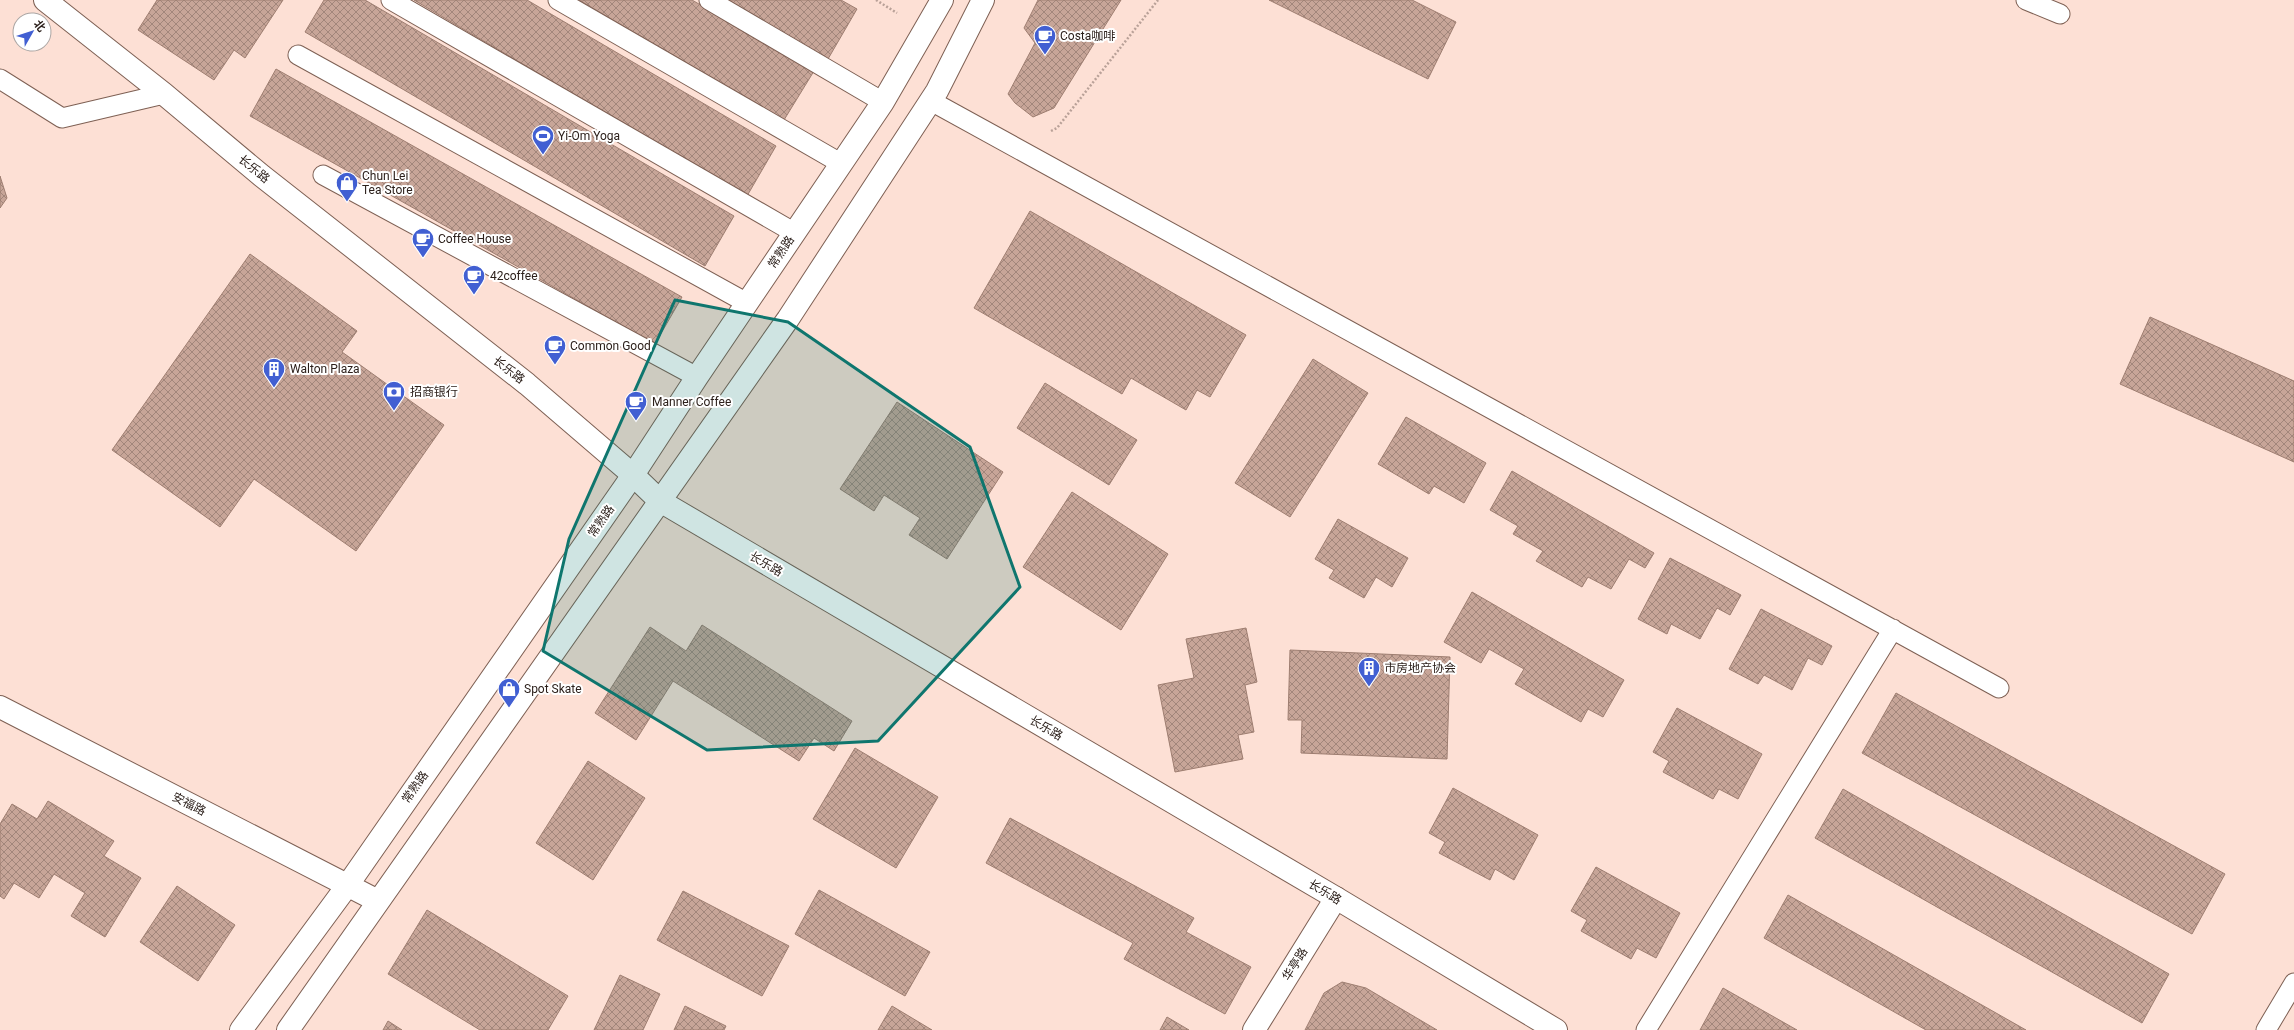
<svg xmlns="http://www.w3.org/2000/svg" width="2294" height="1030" viewBox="0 0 2294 1030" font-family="Roboto,'Noto Sans SC',sans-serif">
<defs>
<pattern id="building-cross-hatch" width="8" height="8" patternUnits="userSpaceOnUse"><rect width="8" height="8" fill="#c7a598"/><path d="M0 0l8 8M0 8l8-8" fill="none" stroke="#a2867b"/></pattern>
</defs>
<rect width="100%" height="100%" fill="#fde0d5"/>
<path fill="url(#building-cross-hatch)" stroke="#9e7e71" d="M157,0H283L245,58L234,50L214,80L138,30Z
M324,0H365L734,216L705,266L305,32Z
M414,0H527L776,146L747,196Z
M579,0H692L814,71L784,120Z
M727,0H841L857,9L828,59Z
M1038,0H1121L1054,108L1033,117L1015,103L1008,94L1035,43L1024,28Z
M1269,0H1412L1456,22L1428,79Z
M276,69L682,297L655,344L250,116Z
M0,176L7,198L0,208Z
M1030,211L1246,335L1210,397L1197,390L1186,410L1131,378L1122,394L974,308Z
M250,254L357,331L342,352L444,425L356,551L254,479L220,527L112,450Z
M2150,317L2294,381V462L2120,384Z
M1313,359L1368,393L1290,517L1235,483Z
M1045,383L1137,440L1109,485L1017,428Z
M897,402L1003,472L947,559L909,535L920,518L884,495L874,511L840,489Z
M1406,417L1486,463L1464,503L1434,486L1429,494L1378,464Z
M1512,471L1654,553L1645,568L1629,559L1611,589L1588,577L1582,587L1536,561L1543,551L1513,534L1518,526L1490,510Z
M1072,492L1168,554L1121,630L1023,567Z
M1338,519L1408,558L1392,587L1376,577L1364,598L1329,578L1334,570L1315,559Z
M1670,558L1741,595L1730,615L1717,608L1700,639L1671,624L1667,634L1638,619Z
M1472,592L1624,680L1603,717L1588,709L1581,722L1515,684L1524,669L1489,649L1481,663L1444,642Z
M1761,609L1832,646L1822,665L1808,658L1792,690L1764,675L1758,684L1729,669Z
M702,625L852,721L834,751L814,738L799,761L673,681L636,740L595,713L650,627L686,651Z
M1246,628L1257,682L1245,685L1254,732L1238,735L1243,759L1175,772L1158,685L1194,678L1186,639Z
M1290,650L1450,657L1447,759L1301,753L1302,720H1288Z
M1896,693L2225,874L2192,934L1862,753Z
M1677,708L1762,754L1738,799L1719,789L1713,799L1663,772L1669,761L1653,752Z
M855,748L938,797L896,868L813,819Z
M588,761L645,798L593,880L536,843Z
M1453,788L1538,835L1514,880L1495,869L1490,880L1439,853L1445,842L1429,833Z
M1843,789L2169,974L2142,1023L1815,838Z
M48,801L114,841L104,856L141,878L105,937L71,916L85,893L54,874L39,898L14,883L4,899L0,896V824L12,804L37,819Z
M1010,818L1194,918L1186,932L1251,967L1225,1014L1124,959L1133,943L986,863Z
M1596,867L1680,913L1656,958L1637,948L1631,959L1581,931L1587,920L1571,911Z
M177,886L235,925L198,981L140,942Z
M819,890L930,952L905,996L795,934Z
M683,891L789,946L762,996L657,940Z
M1788,895L2026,1030H1926L1764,938Z
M427,910L568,996L548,1030H480L388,974Z
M620,975L660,994L643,1030H594Z
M1342,982L1366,988L1437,1030H1305L1324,993Z
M1723,988L1797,1030H1700Z
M685,1006L726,1026L724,1030H674Z
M892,1006L932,1030H878Z
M1167,1017L1189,1030H1160Z
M388,1021L402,1030H383Z"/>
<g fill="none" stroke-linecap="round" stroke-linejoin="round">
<g stroke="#7e6054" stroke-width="21">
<path id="service" d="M391,0L795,233
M558,0L842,164
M709,0L883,102
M2026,0L2060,14
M298,55L747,303
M0,79L62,118L164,94
M931,101L1999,688
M323,175L697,377
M1646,1030L1893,629
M2266,1030L2294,983"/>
</g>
<g stroke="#7e6054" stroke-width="24">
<path id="minor" d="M45,0L164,94L262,176L527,384L633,475
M0,707L378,901
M1254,1030L1336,898"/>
</g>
<g stroke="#7e6054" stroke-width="24">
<path id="tertiary" d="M633,475L660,501L1336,898L1556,1030"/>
</g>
<g stroke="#7e6054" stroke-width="24">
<path id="secondary" d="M241,1030L347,886L633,475L697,377L883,102L942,0
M288,1030L788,319L937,91L983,0"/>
</g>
<path stroke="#b9a198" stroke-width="2.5" stroke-dasharray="2 2" stroke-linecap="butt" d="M876,0L897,13
M1051,131L1057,128L1158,0"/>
<use href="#service" stroke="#fff" stroke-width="19"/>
<use href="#minor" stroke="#fff" stroke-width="22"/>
<use href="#tertiary" stroke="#fff" stroke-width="22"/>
<use href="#secondary" stroke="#fff" stroke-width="22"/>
</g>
<path fill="#0f766e" fill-opacity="0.2" stroke="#0f766e" stroke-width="3" stroke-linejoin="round" d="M675,300L788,322L970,447L1020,587L878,741L707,750L543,651L569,539Z"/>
<defs>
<g id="cafe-pin" transform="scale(1.15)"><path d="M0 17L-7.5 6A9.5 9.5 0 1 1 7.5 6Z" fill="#415fd2" stroke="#fff"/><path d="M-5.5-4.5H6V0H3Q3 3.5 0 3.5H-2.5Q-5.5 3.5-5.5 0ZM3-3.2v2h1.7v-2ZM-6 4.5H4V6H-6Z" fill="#fff"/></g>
<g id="stadium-pin" transform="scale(1.15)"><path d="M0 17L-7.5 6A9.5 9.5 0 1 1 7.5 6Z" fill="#415fd2" stroke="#fff"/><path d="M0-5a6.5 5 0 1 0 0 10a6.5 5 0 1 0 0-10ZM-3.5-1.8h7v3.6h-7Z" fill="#fff"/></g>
<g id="shop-pin" transform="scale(1.15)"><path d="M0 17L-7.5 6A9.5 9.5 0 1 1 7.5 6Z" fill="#415fd2" stroke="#fff"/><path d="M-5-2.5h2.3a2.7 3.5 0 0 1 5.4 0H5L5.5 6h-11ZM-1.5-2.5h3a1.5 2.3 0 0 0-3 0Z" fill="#fff"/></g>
<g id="building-pin" transform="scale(1.15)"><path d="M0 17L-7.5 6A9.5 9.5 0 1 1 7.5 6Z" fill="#415fd2" stroke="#fff"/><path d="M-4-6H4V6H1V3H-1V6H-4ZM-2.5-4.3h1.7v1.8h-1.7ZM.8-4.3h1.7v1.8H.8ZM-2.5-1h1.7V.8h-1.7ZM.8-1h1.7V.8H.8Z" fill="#fff"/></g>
<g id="bank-pin" transform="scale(1.15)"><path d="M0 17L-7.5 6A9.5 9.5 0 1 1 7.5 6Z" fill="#415fd2" stroke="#fff"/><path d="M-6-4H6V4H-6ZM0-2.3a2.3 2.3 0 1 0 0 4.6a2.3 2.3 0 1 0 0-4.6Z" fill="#fff"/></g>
</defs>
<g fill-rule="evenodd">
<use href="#cafe-pin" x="1045" y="36"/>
<use href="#stadium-pin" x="543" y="136"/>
<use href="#shop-pin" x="347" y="183"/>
<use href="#cafe-pin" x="423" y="239"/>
<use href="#cafe-pin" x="474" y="276"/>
<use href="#cafe-pin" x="555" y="346"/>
<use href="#building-pin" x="274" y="369"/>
<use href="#bank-pin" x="394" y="392"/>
<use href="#cafe-pin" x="636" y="402"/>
<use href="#building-pin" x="1369" y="668"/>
<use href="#shop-pin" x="509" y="689"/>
</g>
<g text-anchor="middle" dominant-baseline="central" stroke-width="4" stroke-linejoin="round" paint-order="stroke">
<g font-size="12" fill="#2c201b" stroke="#fff" text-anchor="start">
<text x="1060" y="36">Costa咖啡</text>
<text x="558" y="136">Yi-Om Yoga</text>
<text x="362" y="176">Chun Lei<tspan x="362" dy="14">Tea Store</tspan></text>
<text x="438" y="239">Coffee House</text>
<text x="490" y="276">42coffee</text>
<text x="570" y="346">Common Good</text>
<text x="290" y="369">Walton Plaza</text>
<text x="410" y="392">招商银行</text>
<text x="652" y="402">Manner Coffee</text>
<text x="1384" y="668">市房地产协会</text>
<text x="524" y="689">Spot Skate</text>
</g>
<g font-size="12" fill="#2c201b" stroke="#fff">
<text transform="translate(254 169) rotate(39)">长乐路</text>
<text transform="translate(781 252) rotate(-56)">常熟路</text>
<text transform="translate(509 370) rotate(38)">长乐路</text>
<text transform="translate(601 521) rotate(-55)">常熟路</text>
<text transform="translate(766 564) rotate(30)">长乐路</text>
<text transform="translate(1046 728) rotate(30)">长乐路</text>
<text transform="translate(415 787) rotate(-55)">常熟路</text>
<text transform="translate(189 804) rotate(27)">安福路</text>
<text transform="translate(1325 892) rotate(31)">长乐路</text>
<text transform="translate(1295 964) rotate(-58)">华亭路</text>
</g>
</g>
<g transform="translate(32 32) rotate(51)"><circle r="19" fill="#ffffff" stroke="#aba6a4"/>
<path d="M0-3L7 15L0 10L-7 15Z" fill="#415fd2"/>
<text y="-6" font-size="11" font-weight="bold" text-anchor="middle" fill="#2c201b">北</text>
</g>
</svg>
